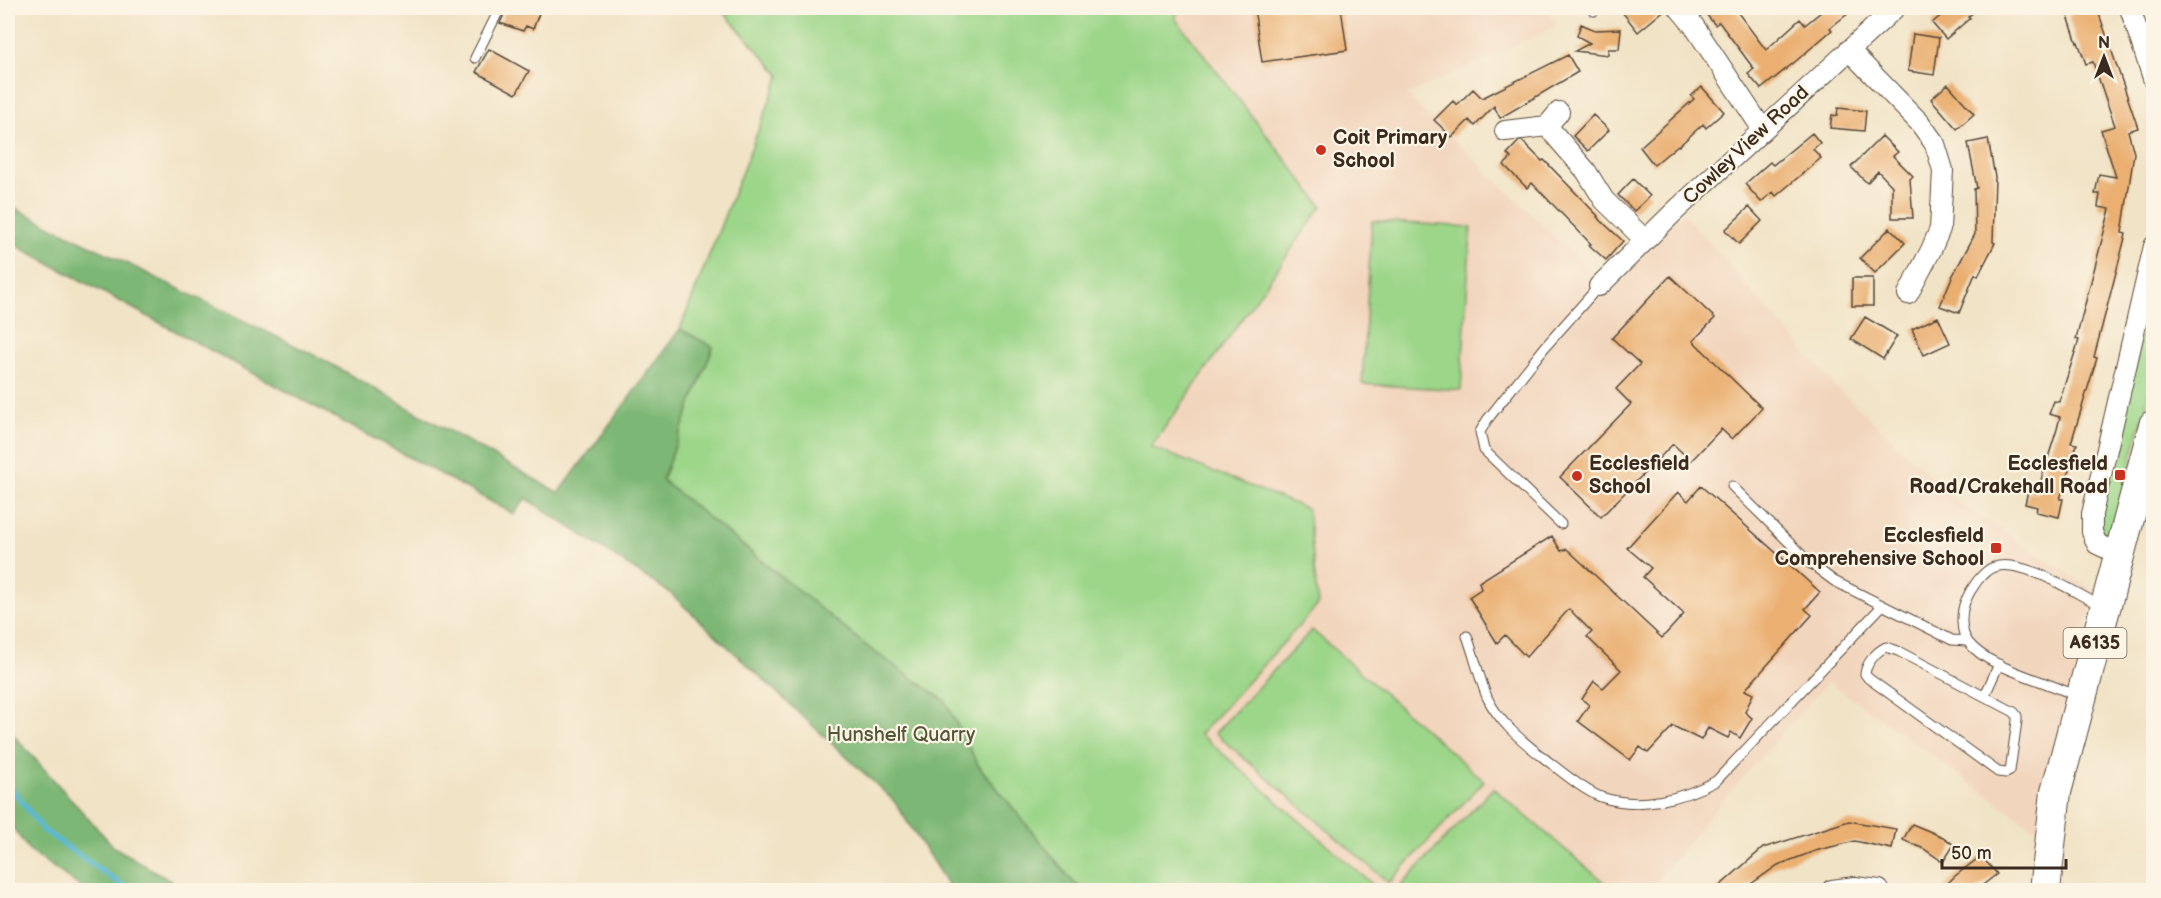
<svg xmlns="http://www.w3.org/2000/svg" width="2161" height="898" viewBox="0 0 2161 898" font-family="'Balsamiq Sans',sans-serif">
<rect width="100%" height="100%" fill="#fcf5e5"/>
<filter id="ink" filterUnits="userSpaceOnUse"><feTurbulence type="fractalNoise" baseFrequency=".0167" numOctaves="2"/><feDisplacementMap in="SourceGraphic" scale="12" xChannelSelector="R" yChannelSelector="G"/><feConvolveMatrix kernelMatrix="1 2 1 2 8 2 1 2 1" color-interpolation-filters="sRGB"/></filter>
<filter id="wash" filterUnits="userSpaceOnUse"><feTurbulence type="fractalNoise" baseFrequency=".008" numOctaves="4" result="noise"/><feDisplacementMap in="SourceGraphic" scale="24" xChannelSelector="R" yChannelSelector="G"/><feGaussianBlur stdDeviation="1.35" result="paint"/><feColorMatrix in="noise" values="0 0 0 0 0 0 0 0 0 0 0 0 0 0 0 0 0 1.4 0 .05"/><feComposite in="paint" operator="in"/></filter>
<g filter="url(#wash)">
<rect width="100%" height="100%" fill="#f1e3c6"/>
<path fill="#f2d5bd" d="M1180,8H1547L1556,26L1407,95L1608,288L1683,213L1835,386L1960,504L2097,593L2092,601L2036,830L1828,681L1713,811L1650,890H1613L1493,789L1397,890H1379L1200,734L1318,605L1151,448L1322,206L1174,17Z"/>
<path fill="#9cd689" stroke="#6c8054" stroke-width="1.5" d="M728,8H1180L1175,18L1322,206L1151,447L1308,509L1318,605L1200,734L1379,890H1085L1074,883L978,765L945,701L869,648L662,480L713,347L680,329L780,75L724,13Z
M1372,221L1471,227L1461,390L1362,384Z
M2153,279V378L2112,536L2101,532L2098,517Z
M1312,630L1484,781L1389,883L1215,733Z
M1493,788L1613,890H1397Z"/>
<path fill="#7db775" stroke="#5c704a" stroke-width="1.5" d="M8,205L322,359L559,493L680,329L713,347L662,480L869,648L945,701L978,765L1074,883L1085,890H951L894,801L670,593L526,498L514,514L8,241Z
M8,729L114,847L186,890H85L29,850L8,821Z"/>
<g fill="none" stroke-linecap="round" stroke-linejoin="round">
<path stroke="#57b9d6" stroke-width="5" d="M8,783L43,830L129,890"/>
</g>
<g id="blocks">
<path fill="#eaaf71" d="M507,8H541L533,29L526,26L523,31L500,23Z
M1254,8H1341L1347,50L1262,62Z
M1630,8H1667L1638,32L1623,13Z
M1701,8H1737L1735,9L1766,50L1800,19L1805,25L1826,8H1855L1830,28L1832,30L1796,61L1761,89L1748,74L1754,69L1719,22L1715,25Z
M1950,8H1978L1968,17L1970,18L1946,39L1932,23Z
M2069,8H2097L2138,128L2128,131L2134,153L2122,233L2126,234L2094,357L2097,358L2071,443L2077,444L2060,499H2063L2059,517L2036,512L2037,507L2025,504L2028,491L2037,493L2057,429L2060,417L2049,414L2054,401L2059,402L2079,340L2076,339L2110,209L2098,207L2100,194H2095L2099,174L2116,177L2101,130L2115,126L2093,62L2086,64L2078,42L2077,43L2068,16L2072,15Z
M1581,24L1595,30L1621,29L1619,49H1608V55L1575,51L1590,43L1577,36Z
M1913,34L1939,38L1934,75L1908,71Z
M489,49L529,71L516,94L476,72Z
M1568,55L1578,72L1500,118L1494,106L1475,126L1469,120L1452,137L1434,120L1453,101L1457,105L1473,89L1482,98Z
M1948,84L1974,114L1957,129L1931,99Z
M1702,87L1724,112L1706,128L1703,124L1679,146L1678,145L1654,165L1640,147L1694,99L1691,96Z
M1838,108L1866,111L1864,131L1830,128L1832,115L1837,116Z
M1593,115L1609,130L1588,151L1573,136Z
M1812,133L1820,143L1813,149L1821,158L1776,196L1773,192L1761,202L1745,184L1770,162L1773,165Z
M1882,136L1898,152L1893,156L1913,176L1910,179L1913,218H1892V186L1878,171L1867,183L1851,167Z
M1988,139L1995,177L1993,242L1995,243L1978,276L1975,274L1959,313L1940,306L1952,277L1975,234L1974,189L1977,188L1968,143Z
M1519,141H1522L1542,161L1544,160L1598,216L1597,217L1623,241L1606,260L1589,245L1591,244L1532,183L1527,188L1504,165L1511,158L1507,154Z
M1633,179L1650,196L1634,211L1618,195Z
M1749,207L1762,221L1739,244L1725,230Z
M1890,228L1905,243L1875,273L1860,258Z
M1670,276L1715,318L1693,341L1762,408L1732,439L1721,429L1691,461L1673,444L1601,517L1560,477L1631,404L1616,389L1640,364L1612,338Z
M1852,278H1873V306H1852Z
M1865,317L1897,336L1883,359L1851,339Z
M1938,317L1950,343L1924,355L1912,329Z
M1701,486L1820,592L1805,609L1812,615L1745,690L1753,694L1745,712L1752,718L1740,738L1731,732L1728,738L1708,728L1701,740L1673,726L1648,753L1640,747L1630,760L1578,721L1589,705L1582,699L1594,681L1603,688L1621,670L1587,637L1592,632L1569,609L1526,657L1505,635L1497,643L1469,597L1481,589L1479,582L1552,536L1561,551L1567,549L1662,638L1684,614L1643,577L1651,568L1627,548L1678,492L1688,501Z
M1849,821L1896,829L1892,849L1855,841L1815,851L1778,865L1741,891H1714L1763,848Z
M1912,824L1943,837L1954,845L1943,862L1924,849L1903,840Z
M1981,856L1997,874L1975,891H1940L1955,876Z"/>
</g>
</g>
<g filter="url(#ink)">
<use href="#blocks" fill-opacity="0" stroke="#564637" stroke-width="1.5"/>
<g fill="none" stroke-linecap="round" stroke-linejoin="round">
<g stroke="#564637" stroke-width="11">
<path id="lane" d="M1594,11L1595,8
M475,58L500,8
M1732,486L1810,563L1834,581L1952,640L1966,641
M1561,524L1484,450L1480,432L1487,420L1545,347L1599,286
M1467,636C1474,655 1480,680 1487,697C1498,721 1520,739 1540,755C1556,767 1582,790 1601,797C1639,810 1682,799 1716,781L1882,606
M1886,647L1898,651L2014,712L2017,716V721L2010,771L2006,773L1998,772L1868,678L1865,674C1866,663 1877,651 1886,647Z
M1985,695L1999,664
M2078,697C2047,680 1990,670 1968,642C1960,631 1961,613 1965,602C1970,590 1982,571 1994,567C2020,558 2069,589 2092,601L2101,603"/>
</g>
<g stroke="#564637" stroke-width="22">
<path id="street" d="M1679,8L1694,26L1763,130
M2130,8L2154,81
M1849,50L1920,123L1935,144L1943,170L1940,229L1931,250L1908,294
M1559,112L1547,126L1586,171L1604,200L1645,240
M1505,131L1547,126
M1599,286L1674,212L1895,8
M2119,554L2097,544L2092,532V514L2154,246
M1832,890L1855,887L1879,890"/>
</g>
<g stroke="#564637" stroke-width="32">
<path id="primary" d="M2045,890L2056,792L2154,425"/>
</g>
<use href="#lane" stroke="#fff" stroke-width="9"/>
<use href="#street" stroke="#fff" stroke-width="20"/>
<use href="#primary" stroke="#fff" stroke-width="30"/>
</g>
</g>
<g fill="#c8321e" stroke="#fcf5e5" stroke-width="2">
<circle cx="1321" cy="150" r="6"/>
<rect x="2114" y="469" width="12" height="12" rx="3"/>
<circle cx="1577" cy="476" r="6"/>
<rect x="1990" y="542" width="12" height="12" rx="3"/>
</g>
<g text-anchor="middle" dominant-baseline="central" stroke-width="4.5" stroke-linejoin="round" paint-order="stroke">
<rect fill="#fcf5e5" stroke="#75675a" stroke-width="1.5" x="2063.5" y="628" width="63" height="30" rx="4.5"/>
<g font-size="18" font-weight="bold" fill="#3b2a1e">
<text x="2095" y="643">A6135</text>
</g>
<g font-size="20" font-weight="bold" fill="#3b2a1e" stroke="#fcf5e5" text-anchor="start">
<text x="1333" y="138">Coit Primary<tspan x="1333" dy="23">School</tspan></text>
<text x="1589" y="464">Ecclesfield<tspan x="1589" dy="23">School</tspan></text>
<text x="2108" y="464" text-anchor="end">Ecclesfield<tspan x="2108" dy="23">Road/Crakehall Road</tspan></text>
<text x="1984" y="536" text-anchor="end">Ecclesfield<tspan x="1984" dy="23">Comprehensive School</tspan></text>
</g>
<g font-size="20" fill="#3b2a1e" stroke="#fcf5e5">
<text transform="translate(1746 145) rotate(-43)">Cowley View Road</text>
</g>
<g font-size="20" fill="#535539" stroke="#fcf5e5">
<text x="901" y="735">Hunshelf Quarry</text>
</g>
</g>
<rect width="2161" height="898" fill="none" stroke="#fcf5e5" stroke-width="30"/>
<g transform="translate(2104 57)" stroke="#fcf5e5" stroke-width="4.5" paint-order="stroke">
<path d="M0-4.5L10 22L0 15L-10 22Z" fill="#3b2a1e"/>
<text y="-9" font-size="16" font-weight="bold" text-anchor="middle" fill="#3b2a1e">N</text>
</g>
<path d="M1942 859v9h124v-9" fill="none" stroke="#3b2a1e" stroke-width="3"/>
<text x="1951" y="859" font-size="18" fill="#3b2a1e" stroke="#fcf5e5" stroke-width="4.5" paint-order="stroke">50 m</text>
</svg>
